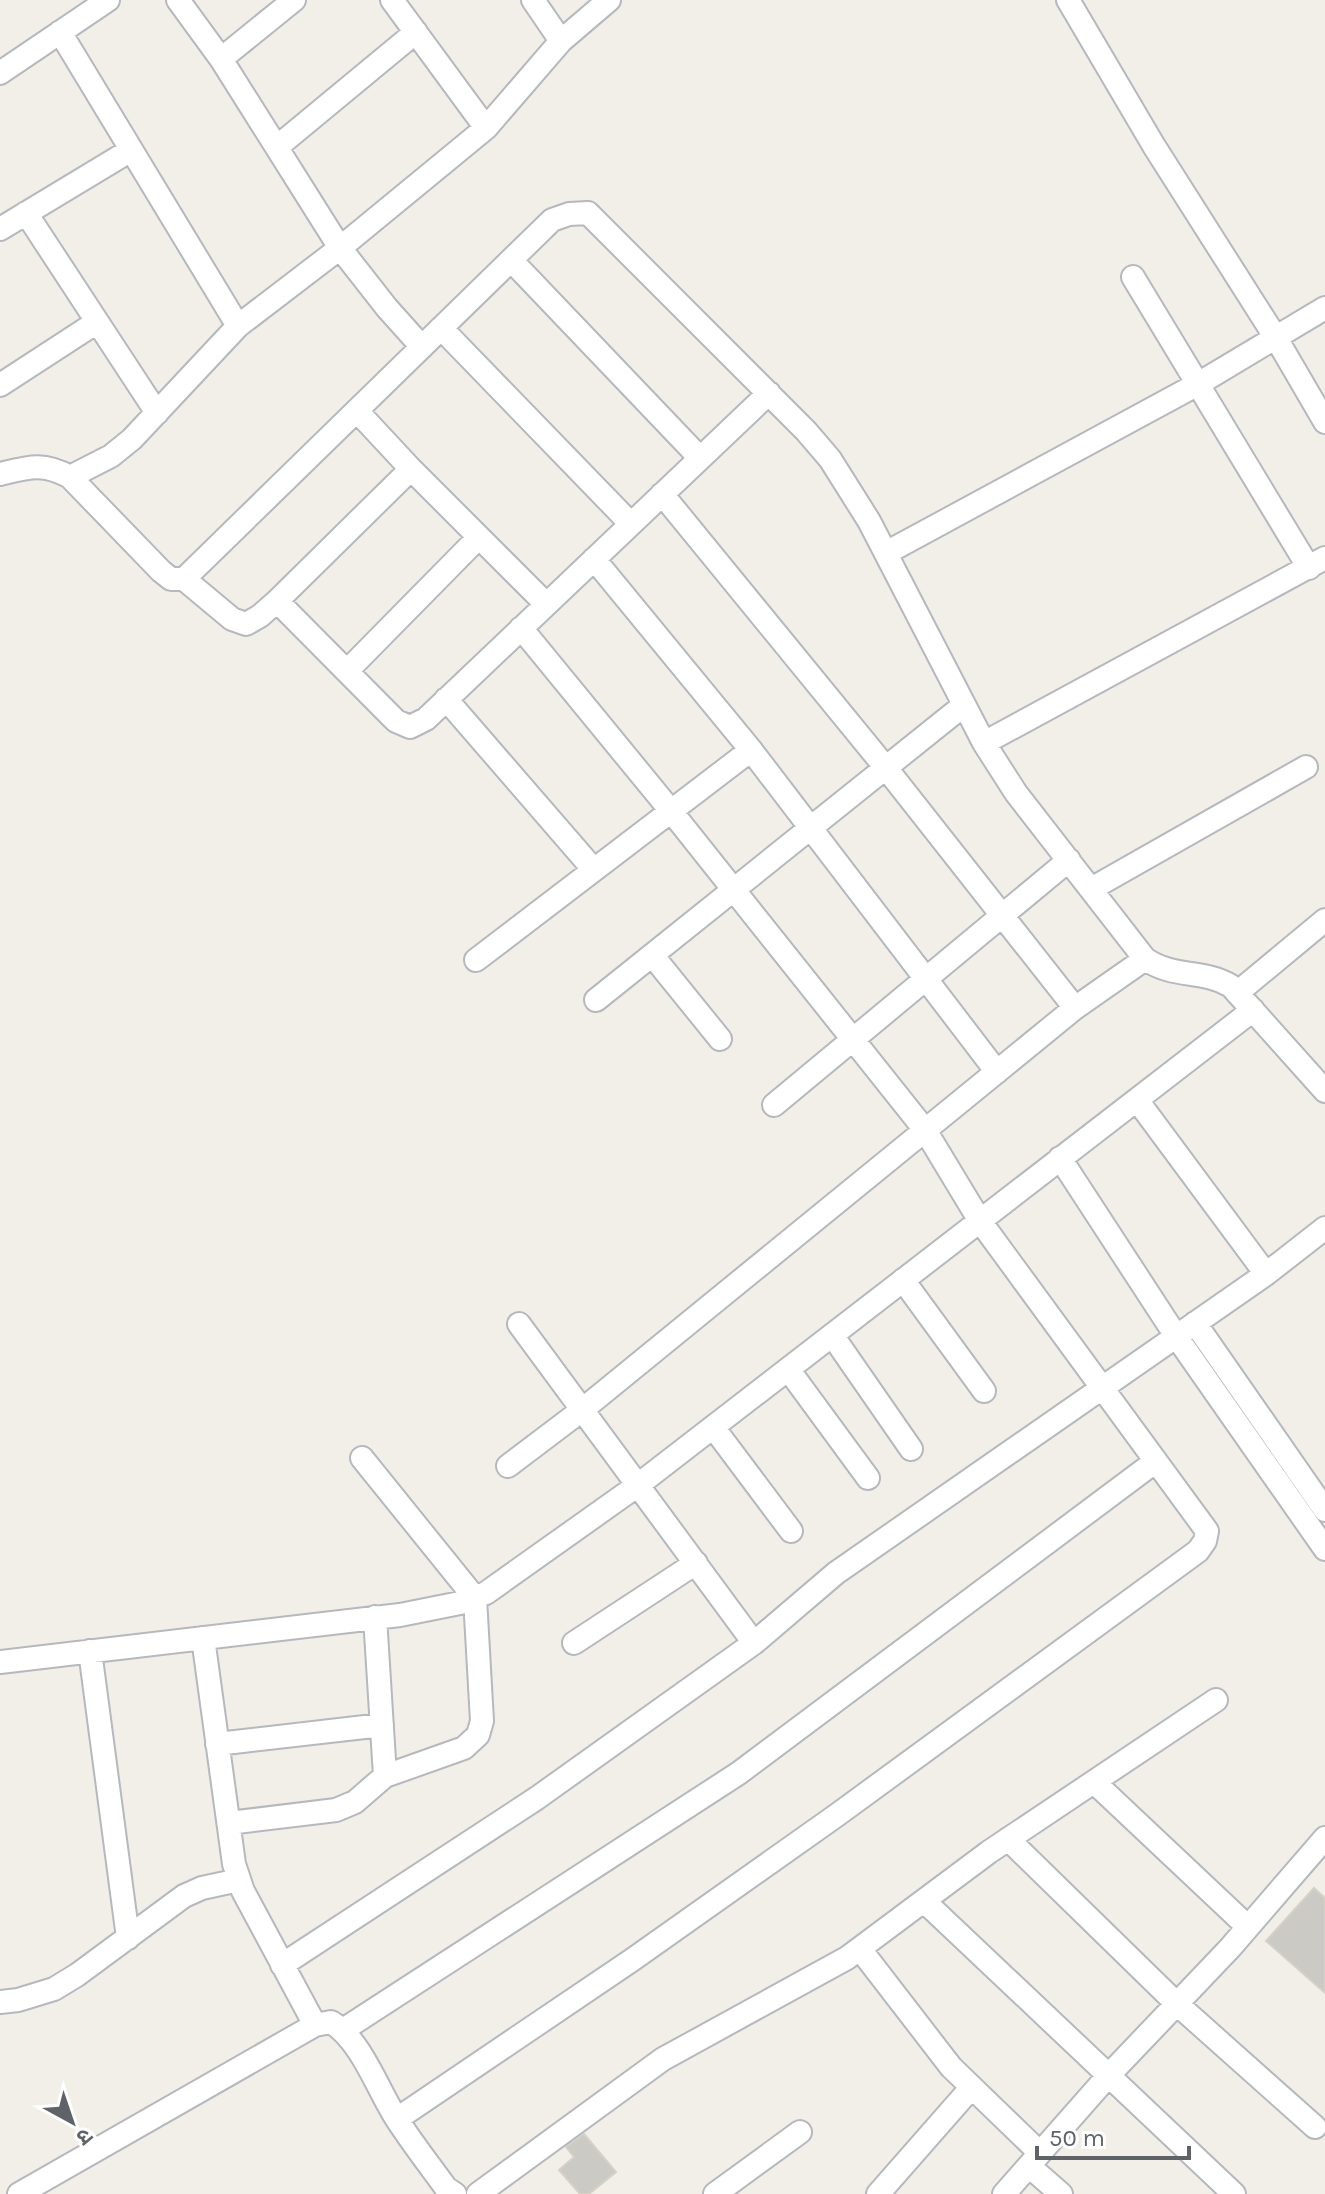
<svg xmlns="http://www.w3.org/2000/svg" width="1325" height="2194" viewBox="0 0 1325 2194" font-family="Karla,'Noto Sans Devanagari',sans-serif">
<rect width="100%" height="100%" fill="#f1efe8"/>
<path fill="#cccac5" stroke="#d6d1c6" stroke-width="2" d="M1314,1888L1325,1898V1993L1266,1941Z
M584,2134L616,2172L589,2194H580L559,2170L574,2157L566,2147Z"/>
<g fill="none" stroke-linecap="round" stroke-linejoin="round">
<g stroke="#b5b8bc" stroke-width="26">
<path id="minor" d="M178,0L221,59L340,248L387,308L422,347
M392,0L486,128
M533,0L561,41
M1068,0L1154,146L1276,338L1325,422
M60,32L238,326
M221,59L294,0
M0,73L108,0
M277,147L416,32
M26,213L157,413
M0,229L131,150
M511,260L700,458
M1133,277L1309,568
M441,328L631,524
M0,385L97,322
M357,411L411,469L546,604
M0,474C29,467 43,462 70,477L161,571L171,579H184L552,220L569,214L588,213L806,431L830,459L869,521L984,743L1016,793L1145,959C1175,979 1202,969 1231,986L1325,1091
M70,477L111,456L132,439L238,326L340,248L486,128L561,41L609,0
M662,494L886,768L1075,1008
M886,553L1198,384L1325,308
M594,559L751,750L997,1072
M184,579L232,619L246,624L260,616L277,601L411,469
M277,601L396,721L410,727L426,719L769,393
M347,671L479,537
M446,699L594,870
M984,743L1325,558
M1091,889L1306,767
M652,955L720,1039
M476,960L751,750
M1237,993L1325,920
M596,1000L964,705
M1137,1100L1266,1274
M774,1105L1069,860
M1060,1158L1176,1336L1325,1549
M903,1280L984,1391
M1195,1323L1325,1510
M519,1324L754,1643
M832,1335L911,1449
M788,1369L868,1478
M713,1427L791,1531
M508,1466L582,1410L1075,1008L1145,959
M375,1617L385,1776
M203,1638L234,1864L243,1891L315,2025
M574,1643L696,1563
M90,1651L128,1938
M0,1662L400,1615L460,1603L486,1593L638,1485L1253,1010
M217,1744L382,1725
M1094,1782L1248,1927
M229,1823L336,1810L355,1802L385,1776L464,1748L478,1735L482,1721L475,1598L362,1458
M1008,1839L1177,2004L1315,2127
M924,1901L1234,2194
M860,1949L951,2067L1040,2153
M282,1965L537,1798L754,1643L836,1573L1266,1274L1325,1228
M0,2002L18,2000L54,1989L77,1975L184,1896L202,1888L239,1880
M343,2030L739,1773L1156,1461
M397,2119L632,1960L837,1815L1198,1551L1205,1541L1207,1531L980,1221L925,1130L671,811L521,628
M1029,2166L1061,2194
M19,2194L315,2025L331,2022C362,2041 378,2091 398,2121C413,2144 430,2166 446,2188L455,2194
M478,2194L663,2059L847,1958L989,1852L1216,1700
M715,2194L800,2132
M878,2194L971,2088
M1004,2194L1108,2076L1230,1948L1325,1838"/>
</g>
<use href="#minor" stroke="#fff" stroke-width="22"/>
</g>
<g transform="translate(72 2122) rotate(140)" stroke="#ffffff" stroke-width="6" paint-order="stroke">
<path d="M0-6L14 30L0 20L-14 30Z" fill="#5f6368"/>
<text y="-12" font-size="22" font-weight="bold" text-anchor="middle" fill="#5f6368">उ</text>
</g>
<path d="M1037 2146v12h152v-12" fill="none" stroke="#5f6368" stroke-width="4"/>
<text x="1049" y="2146" font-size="24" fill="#5f6368" stroke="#ffffff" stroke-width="6" paint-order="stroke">50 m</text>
</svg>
